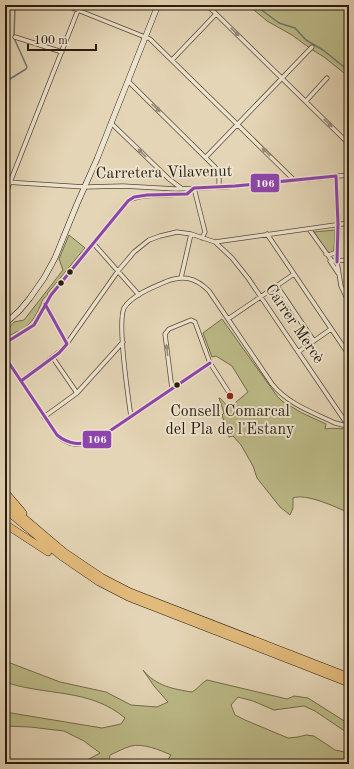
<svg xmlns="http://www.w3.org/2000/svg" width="354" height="769" viewBox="0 0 354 769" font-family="'Old Standard TT',serif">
<rect width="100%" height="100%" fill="#e4d5b6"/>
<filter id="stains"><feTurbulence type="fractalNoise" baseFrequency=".005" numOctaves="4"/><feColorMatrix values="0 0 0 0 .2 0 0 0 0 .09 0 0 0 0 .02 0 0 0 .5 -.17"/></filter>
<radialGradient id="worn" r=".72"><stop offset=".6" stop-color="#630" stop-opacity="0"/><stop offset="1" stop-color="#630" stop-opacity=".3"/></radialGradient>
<path fill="#bcbb88" stroke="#726c4a" d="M248,5H349V77L324,57L311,49L292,35L267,21Z
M335,230L334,249L333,252L328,253L314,232Z
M69,235L85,248L47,294L48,295L43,299C37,314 34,322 19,332L18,331L5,338V333L14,322L24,320L63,270L59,259Z
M222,319L277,396L282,401L302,413L326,424L325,429C333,427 342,430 349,428V513C336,507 306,493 293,498V508L290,515L280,507L257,478L253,466L241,445L233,436L229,437L222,415L224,413L219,398H220L229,408L248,392L232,366L216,356L212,357L203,333Z
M5,661L60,682L106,692L131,705L157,707L168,702L154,686L143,670C156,686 173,689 192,692C198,689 201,683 207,680L287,699L294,696L308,698L349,724V734L315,711L304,706L274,710L253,701L238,697L231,705L235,715L245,720L288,738L298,737L306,735L314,736L335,750L349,753V764H165L171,755C160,750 143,743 131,746C124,748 117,752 110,755L109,761L111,764H80L100,753L84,741L64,731L30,727L5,726V712L102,728L121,724L125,718C90,688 45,696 5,682Z"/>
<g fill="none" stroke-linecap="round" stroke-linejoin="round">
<path stroke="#6d7874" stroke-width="1.5" d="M255,5L279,23L295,28L306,40L323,50L349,71
M5,82L26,69L27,67L14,38L15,5"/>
<g stroke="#584a36" stroke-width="5">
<path id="street" d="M65,5L150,39L294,180
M207,5L349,144
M15,37L62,52
M172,60L216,14
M128,81L215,167L219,174V187
M306,101L327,78
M111,123L169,179L181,188
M206,157L312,47
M336,176L338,224L337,262L341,286L349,303
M5,182L85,187L123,186L176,189L226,187L349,175
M194,188L205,232L202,238
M5,195L80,5
M309,229L332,261L349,260
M267,234L349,355
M215,242L232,258L248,278L347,424
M93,243L139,295
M326,254L329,255L337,252
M330,261L338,273
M181,278L191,234
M277,286L314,341
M45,304L67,344
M228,319L294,274
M5,340H10L34,325L51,295L128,201C149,190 178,200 193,189
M298,352L331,329
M5,357L57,435C68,446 80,446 95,441L210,363
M53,358L77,393
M21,381L63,349L118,271L134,252L149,240L160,236L177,232L191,234L215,242L349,223
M172,389L165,334L169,329L191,320L195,322L210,363L228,391
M44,417L77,393L123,342
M131,417C128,396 117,323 124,308C131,296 153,287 165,282C183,275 195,277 209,291L272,384C288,404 312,412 335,423L343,425L349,424"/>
</g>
<g stroke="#291c0c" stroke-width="6">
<path id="secondary" d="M5,324L20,310L30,298L44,278L55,258L77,204L97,159L158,5"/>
</g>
<g stroke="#291c0c" stroke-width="8">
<path id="highway" d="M5,492L23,513
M5,502L64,552L101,577L130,592L349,677
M5,509L61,556L99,582L128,597L349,683
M5,524L48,552"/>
</g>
<use href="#street" stroke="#ede4d0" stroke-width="3.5"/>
<use href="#secondary" stroke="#ede4d0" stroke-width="5"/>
<use href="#highway" stroke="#e2ba7b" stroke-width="7"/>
<g stroke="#ede4d0" stroke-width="6">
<path id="bus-1" d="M336,176L338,224L337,262
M194,188L235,186L336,176
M5,340H10L34,325L51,295L128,201L134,197L147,195L187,194L194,188
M5,357L57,435C69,445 80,445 95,441L210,363
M21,381L59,353L67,344L45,304"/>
</g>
<use href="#bus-1" stroke="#8e44ad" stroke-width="3"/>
</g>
<defs><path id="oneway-solid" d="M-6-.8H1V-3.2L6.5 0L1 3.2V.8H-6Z"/></defs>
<g fill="#958a78">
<use href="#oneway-solid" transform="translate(235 32) rotate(44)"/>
<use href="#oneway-solid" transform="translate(156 108) rotate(44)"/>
<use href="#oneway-solid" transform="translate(328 123) rotate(44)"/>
<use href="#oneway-solid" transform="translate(266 152) rotate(-135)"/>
<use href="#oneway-solid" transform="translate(142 153) rotate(-136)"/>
<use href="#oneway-solid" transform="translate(167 350) rotate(-97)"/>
</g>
<g fill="#291c0c" stroke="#ede4d0" stroke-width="1.5">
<circle cx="70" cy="272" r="3.5"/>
<circle cx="61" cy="283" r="3.5"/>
<circle cx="177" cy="385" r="3.5"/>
</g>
<circle fill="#8f2418" stroke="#ede4d0" stroke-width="1.5" cx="230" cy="396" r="4"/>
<g text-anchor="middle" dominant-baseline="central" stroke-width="4" stroke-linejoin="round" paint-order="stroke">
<g font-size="16" fill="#291c0c" stroke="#ede4d0">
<text transform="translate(164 173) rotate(-1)">Carretera Vilavenut</text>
<text transform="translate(294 324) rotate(56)">Carrer Mercè</text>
</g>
<g font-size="16" fill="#291c0c" stroke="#ede4d0">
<text x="230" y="412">Consell Comarcal<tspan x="230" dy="18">del Pla de l'Estany</tspan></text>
</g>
</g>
<g stroke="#ede4d0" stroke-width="1.5">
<rect x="250" y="173" width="30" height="20" rx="4" fill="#8e44ad"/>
<rect x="82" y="430" width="30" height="19" rx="4" fill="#8e44ad"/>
</g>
<g font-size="11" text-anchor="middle" font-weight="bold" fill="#fff">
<text x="265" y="187">106</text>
<text x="97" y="443">106</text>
</g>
<rect width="354" height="769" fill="none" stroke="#e4d5b6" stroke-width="20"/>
<rect x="6" y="6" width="342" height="757" fill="none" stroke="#291c0c" stroke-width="2"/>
<rect x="10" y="10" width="334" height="749" fill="none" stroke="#291c0c"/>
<path d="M28 44v6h68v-6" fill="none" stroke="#291c0c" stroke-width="2"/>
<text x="34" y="44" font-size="12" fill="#291c0c" stroke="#ede4d0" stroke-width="3" paint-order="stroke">100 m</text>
<rect width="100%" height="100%" filter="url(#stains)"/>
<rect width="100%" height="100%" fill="url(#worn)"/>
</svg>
